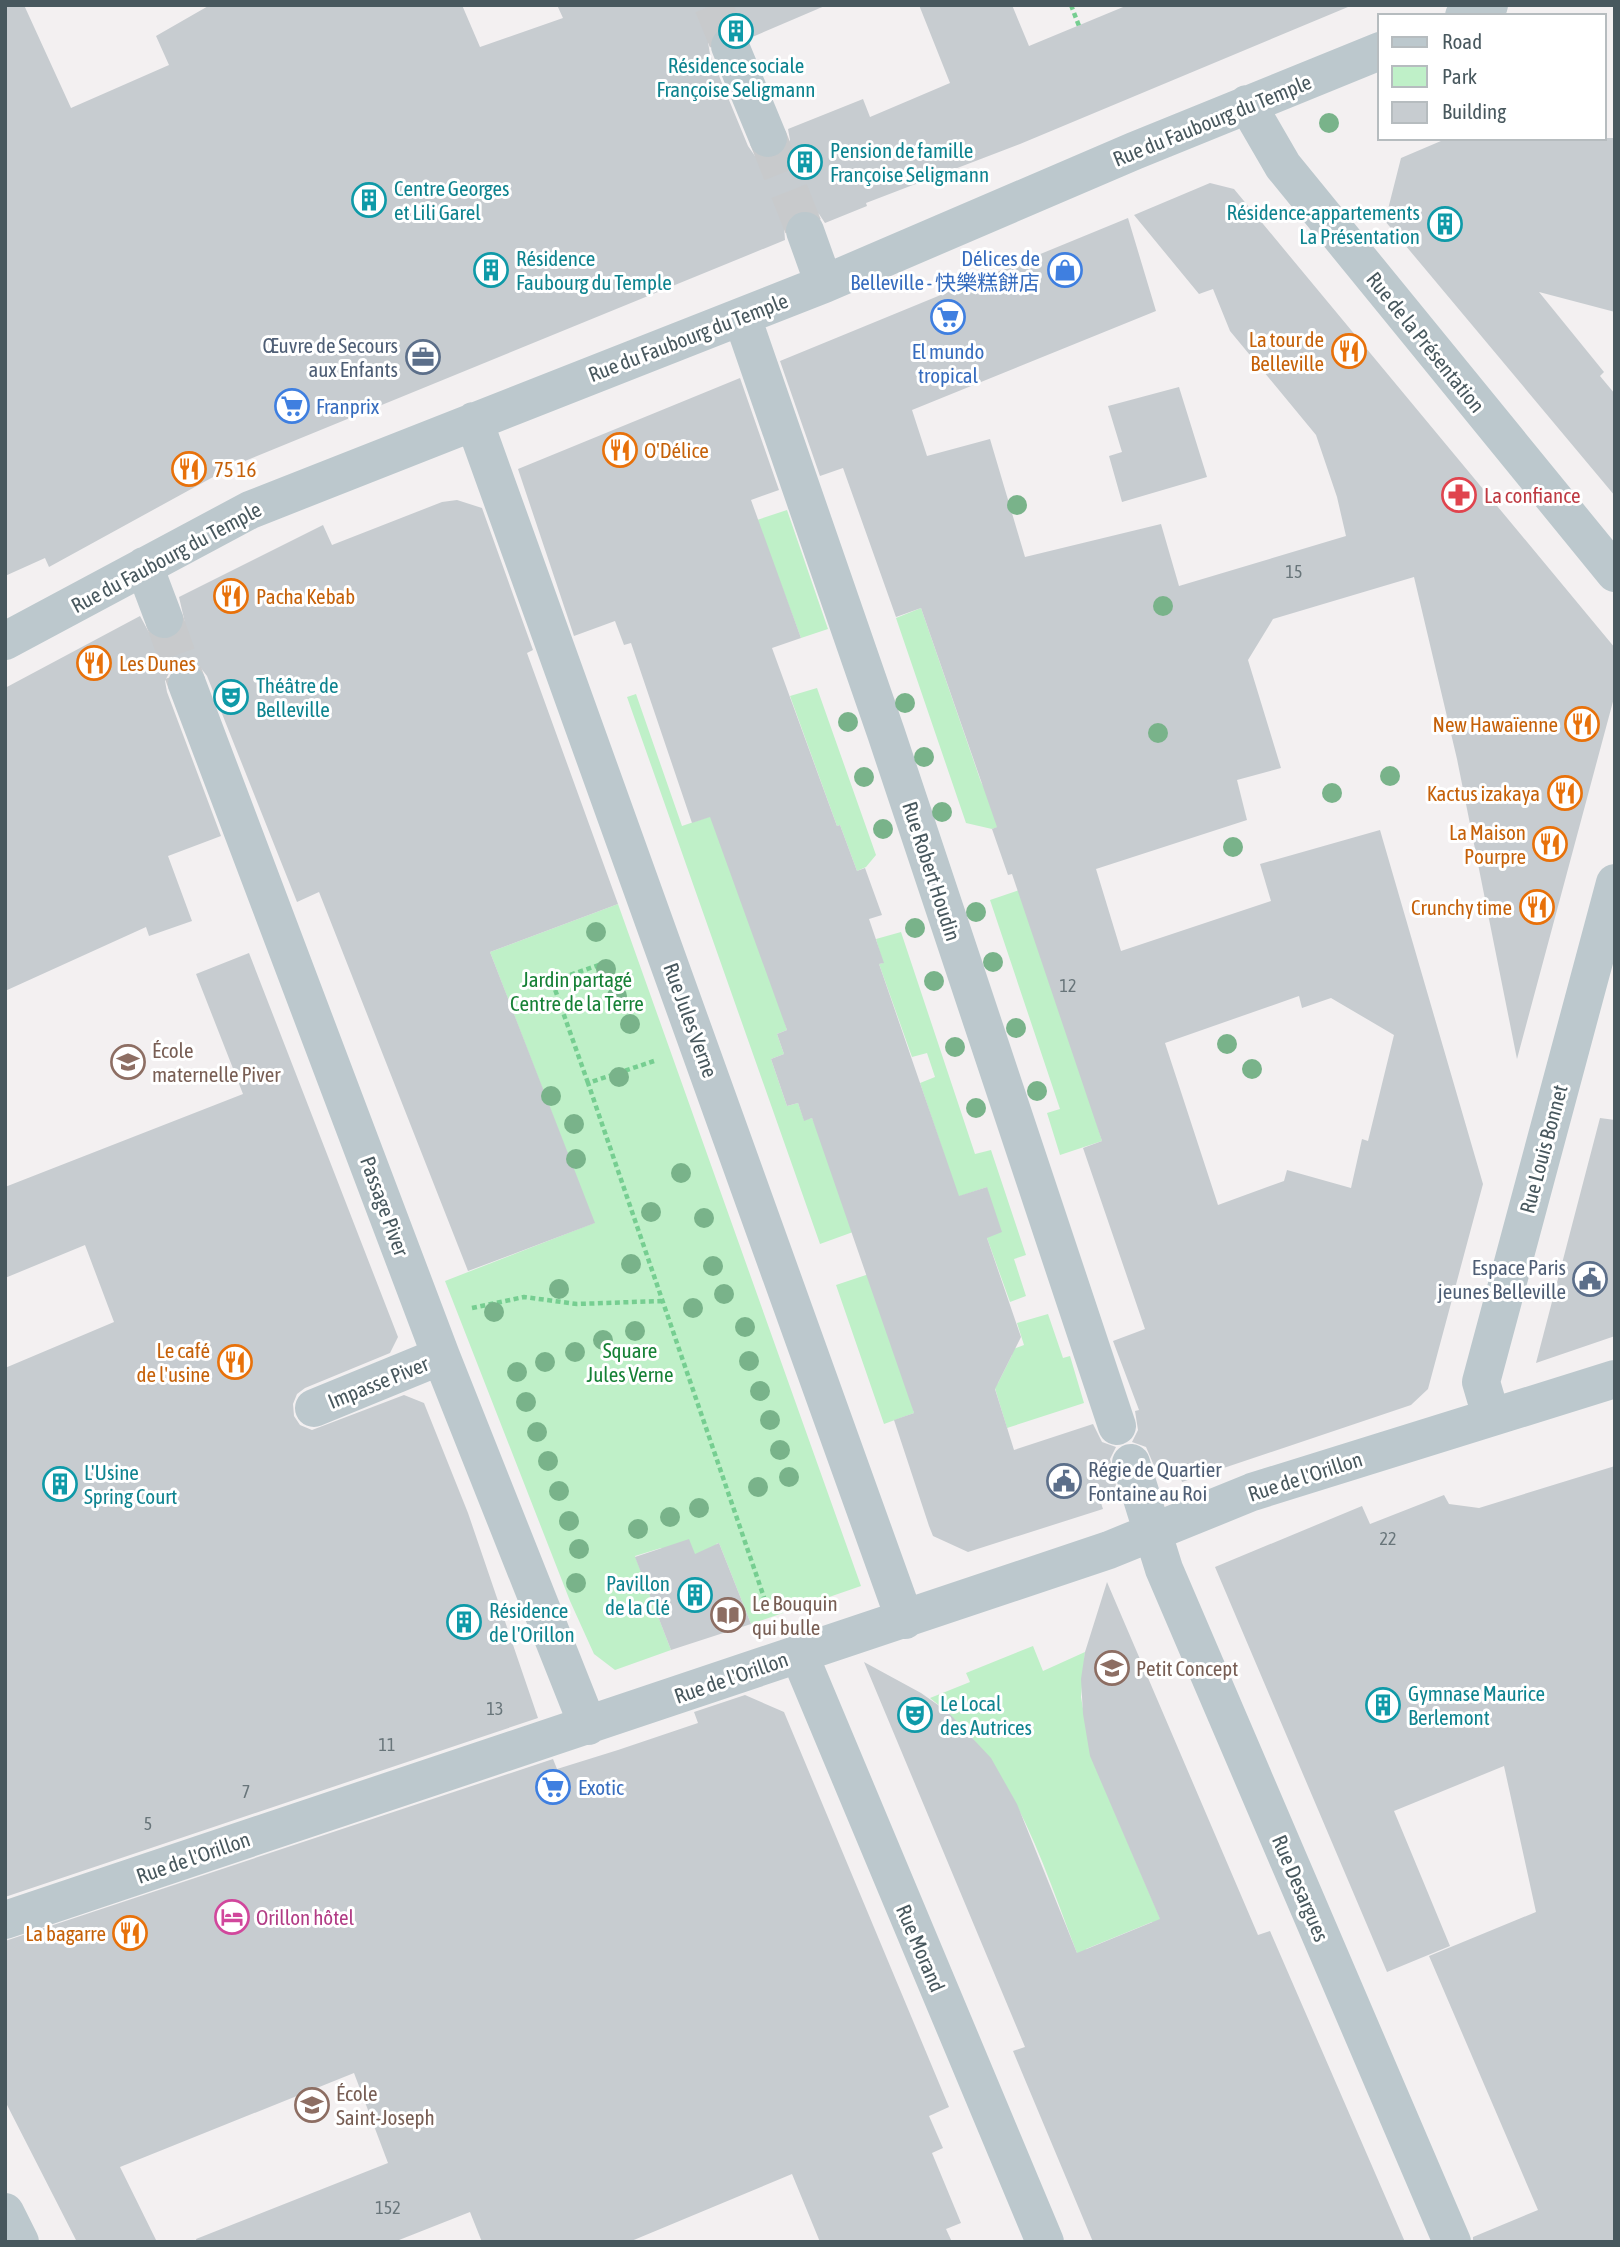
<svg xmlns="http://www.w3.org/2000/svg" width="1620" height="2247" viewBox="0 0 1620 2247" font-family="'Asap Condensed','Noto Sans SC',sans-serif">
<rect width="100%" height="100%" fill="#f3f0f1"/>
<path fill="#bff0c8" d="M787,510L828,629L801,638L757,520Z
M921,608L981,782L1004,825L992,829L966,823L896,618Z
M817,688L876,855L866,867L857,871L840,825L837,826L790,696Z
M636,694L682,826L723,812L787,1030L777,1034L784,1054L771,1059L787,1106L798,1103L804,1120L812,1118L864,1228L820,1244L627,697Z
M1025,888L1102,1141L1060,1155L1047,1113L1060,1109L990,900Z
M618,904L861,1586L751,1624L719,1543L716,1544L718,1551L692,1559L661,1548L635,1556L671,1650L615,1670L594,1654L570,1601L445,1281L594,1223L490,952Z
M901,932L975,1154L991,1150L1026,1255L1014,1259L1026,1296L1010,1302L987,1238V1187L952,1199L943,1151L920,1083L935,1077L927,1053L912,1057L879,964L883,963L876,939Z
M878,1271L914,1413L884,1424L836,1285Z
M1048,1314L1063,1358L1070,1356L1084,1403L1007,1428L994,1385L998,1383L1012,1355L1011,1350L1024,1345L1017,1323Z
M1033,1646L1043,1671L1085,1652L1081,1697L1091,1756L1168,1937L1152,1922L1086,1949L1083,1968C1043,1869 1018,1765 930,1698L970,1682L966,1673Z"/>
<path fill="#c7ccd0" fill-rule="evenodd" d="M5,5H24L71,108L169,65L156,36L210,5H462L480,47L563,18L557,5H827L750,38L743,28L732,24L722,26L713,32L708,42L710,54L748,146L755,156L766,160L777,158L786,151L790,140L788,129L863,99L870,117L950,83L919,5H1012L1029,46L1128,5L1348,7L1020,144L866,203L867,206L825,223L819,214L810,210L797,211L788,217L784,226L785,240L235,465L49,567L45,558L5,576Z
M1448,138H1615V312L1539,292L1604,372L1600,376L1615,394V496L1385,221L1401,158Z
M1210,183L1234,189L1615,648V694L1517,1059L1457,759L1414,577L1273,619L1248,660L1281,768L1237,780L1247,820L1096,869L1121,951L1271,901L1260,864L1380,830L1483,1184L1428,1389L1411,1405L1182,1482L1177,1467L1158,1475L1146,1447L1132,1442L1138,1430L1135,1411L1139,1410L1113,1341L1145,1329L1083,1148L1102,1141L1012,874L1008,875L992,829L997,827L921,608L896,617L843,468L820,476L780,361L1128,218L1156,311L912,410L927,456L990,439L1025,557L1161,524L1179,586L1346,536L1337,497L1316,435L1230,331L1213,289L1199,294L1134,215ZM1299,996L1302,1008L1331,998L1394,1035L1368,1141L1362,1139L1351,1188L1287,1170L1284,1181L1218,1205L1165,1043Z
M740,378L779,490L751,500L801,638L772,648L837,826L840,825L857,871L865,868L882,915L869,919L884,963L879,964L959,1196L987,1187L1002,1232L987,1238L1021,1337L995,1389L1014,1450L1093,1424L1102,1442L1116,1447L1110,1459L1117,1490L1099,1497L1103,1509L968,1552L933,1536L929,1526L894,1420L914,1413L812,1118L804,1121L798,1103L787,1106L771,1059L784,1054L777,1034L787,1030L710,817L692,823L631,643L624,645L615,621L574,636L518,469Z
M1179,387L1207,477L1122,502L1109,456L1122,452L1108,406Z
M457,500L482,508L533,650L527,653L618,904L490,952L595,1223L468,1271L319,892L297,902L207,676L200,667L190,662L179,664L170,671L165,681L167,692L221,836L168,856L192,921L149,936L146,927L5,991V688L140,616L151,636L161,641L172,639L180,633L185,623L179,597L323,525L332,545L442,502Z
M249,953L398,1337L390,1353L305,1388L297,1394L293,1404L294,1416L300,1425L312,1430L404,1395L424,1403L468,1513L538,1718L5,1897V1368L114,1322L85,1245L5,1278V1187L243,1094L196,974Z
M1600,1118L1615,1120V1336L1536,1363Z
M1615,1466V2242H1473V2237L1538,2210L1429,1956L1536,1912L1504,1766L1394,1811L1450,1946L1387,1972L1215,1567L1362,1506L1370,1524L1444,1495L1449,1504L1479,1508Z
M689,1539L695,1554L719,1543L751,1624L671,1650L635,1557Z
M1107,1582L1258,1935L1270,1931L1405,2242H1093L1013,2051L1025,2047L864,1662L921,1693L948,1712L991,1758L1017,1804L1077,1953L1160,1919L1090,1756L1083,1714L1081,1679L1085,1652Z
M745,1695L784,1712L949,2107L929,2116L943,2148L932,2153L961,2223L946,2229L952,2242H820L792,2174L629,2242H482L470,2212L394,2242H197L196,2239L388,2163L354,2073L120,2167L157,2242H77L5,2101V1941L553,1759L557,1769L618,1750L698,1723L694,1712Z"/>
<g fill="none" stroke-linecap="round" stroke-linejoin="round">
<path stroke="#c8cacc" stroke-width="38" stroke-dasharray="38 19" stroke-linecap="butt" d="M713,5L730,46
M768,138L805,231
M164,619L187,684"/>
<path stroke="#76ce91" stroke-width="4.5" stroke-dasharray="5 3.5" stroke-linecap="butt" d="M1071,5L1079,26
M654,1061L588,1083L769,1612
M588,1083L552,981L608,962
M472,1308L524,1297L577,1304L661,1301"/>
<path stroke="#bcc8cd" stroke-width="38" d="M1464,16L1489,5
M730,46L768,138
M1247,104L1283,166L1615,573
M805,231L824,284
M742,317L886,733L1117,1426
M474,421L905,1620
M144,566L164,619
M5,641L250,510L824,284L1134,151L1380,51
M187,684L441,1356L588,1726
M314,1408L441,1356
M1491,1416L1481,1382L1615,883
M1131,1463L1164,1569L1452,2242
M799,1654L1045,2242
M5,1920L1109,1550L1252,1492L1615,1379
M5,2212L20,2242"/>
</g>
<g fill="#79b38a">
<circle cx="1329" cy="123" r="10"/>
<circle cx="1017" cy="505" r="10"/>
<circle cx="1163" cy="606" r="10"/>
<circle cx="905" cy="703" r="10"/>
<circle cx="848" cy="722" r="10"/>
<circle cx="1158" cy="733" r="10"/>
<circle cx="924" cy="757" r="10"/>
<circle cx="1390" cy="776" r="10"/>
<circle cx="864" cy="777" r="10"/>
<circle cx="1332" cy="793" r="10"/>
<circle cx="942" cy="812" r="10"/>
<circle cx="883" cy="829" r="10"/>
<circle cx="1233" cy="847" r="10"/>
<circle cx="976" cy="912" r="10"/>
<circle cx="915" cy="928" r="10"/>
<circle cx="596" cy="932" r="10"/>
<circle cx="993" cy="962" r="10"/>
<circle cx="606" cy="969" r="10"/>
<circle cx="934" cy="981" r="10"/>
<circle cx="617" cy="996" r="10"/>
<circle cx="630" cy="1024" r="10"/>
<circle cx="1016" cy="1028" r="10"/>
<circle cx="1227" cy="1044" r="10"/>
<circle cx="955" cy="1047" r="10"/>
<circle cx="1252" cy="1069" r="10"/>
<circle cx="619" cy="1077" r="10"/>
<circle cx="1037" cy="1091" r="10"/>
<circle cx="551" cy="1096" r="10"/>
<circle cx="976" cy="1108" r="10"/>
<circle cx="574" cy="1124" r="10"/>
<circle cx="576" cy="1159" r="10"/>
<circle cx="681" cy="1173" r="10"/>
<circle cx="651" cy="1212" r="10"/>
<circle cx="704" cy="1218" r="10"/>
<circle cx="631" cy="1264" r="10"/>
<circle cx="713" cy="1266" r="10"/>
<circle cx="559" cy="1289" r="10"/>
<circle cx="724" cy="1294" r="10"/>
<circle cx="693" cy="1308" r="10"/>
<circle cx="494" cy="1312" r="10"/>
<circle cx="745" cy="1327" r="10"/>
<circle cx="635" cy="1331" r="10"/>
<circle cx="603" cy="1340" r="10"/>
<circle cx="575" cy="1352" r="10"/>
<circle cx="749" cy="1361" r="10"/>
<circle cx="545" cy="1362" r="10"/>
<circle cx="517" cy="1372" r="10"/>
<circle cx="760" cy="1391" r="10"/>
<circle cx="526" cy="1402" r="10"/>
<circle cx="770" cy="1420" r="10"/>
<circle cx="537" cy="1432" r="10"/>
<circle cx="780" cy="1450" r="10"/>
<circle cx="548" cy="1461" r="10"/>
<circle cx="789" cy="1477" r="10"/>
<circle cx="758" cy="1487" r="10"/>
<circle cx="559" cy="1491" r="10"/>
<circle cx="699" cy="1508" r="10"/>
<circle cx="670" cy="1517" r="10"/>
<circle cx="569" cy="1521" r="10"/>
<circle cx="638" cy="1529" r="10"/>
<circle cx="579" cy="1549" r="10"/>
<circle cx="576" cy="1583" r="10"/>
</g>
<defs>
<g id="building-ring" transform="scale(1.75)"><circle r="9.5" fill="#fff" stroke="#0f9aa8" stroke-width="1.5"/><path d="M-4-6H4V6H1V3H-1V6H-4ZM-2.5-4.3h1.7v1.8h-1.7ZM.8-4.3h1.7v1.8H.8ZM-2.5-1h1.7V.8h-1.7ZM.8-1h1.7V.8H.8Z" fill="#0f9aa8"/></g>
<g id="shop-ring" transform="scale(1.75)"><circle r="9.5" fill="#fff" stroke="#3f7fe0" stroke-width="1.5"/><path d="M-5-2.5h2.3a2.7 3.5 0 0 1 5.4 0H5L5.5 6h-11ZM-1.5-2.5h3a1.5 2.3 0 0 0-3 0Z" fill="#3f7fe0"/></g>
<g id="supermarket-ring" transform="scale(1.75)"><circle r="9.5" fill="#fff" stroke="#3f7fe0" stroke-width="1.5"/><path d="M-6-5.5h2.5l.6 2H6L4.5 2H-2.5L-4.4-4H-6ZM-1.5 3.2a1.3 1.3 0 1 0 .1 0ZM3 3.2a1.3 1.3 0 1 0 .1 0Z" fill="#3f7fe0"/></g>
<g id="restaurant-ring" transform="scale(1.75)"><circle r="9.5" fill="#fff" stroke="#e8710a" stroke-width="1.5"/><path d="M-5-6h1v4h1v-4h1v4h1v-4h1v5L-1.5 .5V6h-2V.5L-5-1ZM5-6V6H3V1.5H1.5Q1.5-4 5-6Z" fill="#e8710a"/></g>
<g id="office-ring" transform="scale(1.75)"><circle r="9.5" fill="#fff" stroke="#5c6f8a" stroke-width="1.5"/><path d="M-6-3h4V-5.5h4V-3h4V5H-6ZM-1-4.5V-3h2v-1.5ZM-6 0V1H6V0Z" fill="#5c6f8a"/></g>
<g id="pharmacy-ring" transform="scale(1.75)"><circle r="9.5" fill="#fff" stroke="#e0444e" stroke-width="1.5"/><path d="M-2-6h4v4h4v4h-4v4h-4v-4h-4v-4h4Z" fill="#e0444e"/></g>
<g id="theatre-ring" transform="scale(1.75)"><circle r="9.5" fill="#fff" stroke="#0f9aa8" stroke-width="1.5"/><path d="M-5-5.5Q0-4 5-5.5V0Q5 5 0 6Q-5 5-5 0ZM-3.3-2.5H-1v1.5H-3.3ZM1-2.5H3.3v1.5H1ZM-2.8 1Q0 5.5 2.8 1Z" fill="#0f9aa8"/></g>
<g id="school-ring" transform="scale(1.75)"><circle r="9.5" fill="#fff" stroke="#8d6e63" stroke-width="1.5"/><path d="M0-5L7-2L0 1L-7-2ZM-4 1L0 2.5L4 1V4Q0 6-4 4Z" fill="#8d6e63"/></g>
<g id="civic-ring" transform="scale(1.75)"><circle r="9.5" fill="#fff" stroke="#5c6f8a" stroke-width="1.5"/><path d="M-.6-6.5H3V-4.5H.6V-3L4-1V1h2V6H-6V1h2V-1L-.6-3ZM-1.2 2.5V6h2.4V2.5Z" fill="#5c6f8a"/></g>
<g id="library-ring" transform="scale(1.75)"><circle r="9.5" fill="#fff" stroke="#8d6e63" stroke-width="1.5"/><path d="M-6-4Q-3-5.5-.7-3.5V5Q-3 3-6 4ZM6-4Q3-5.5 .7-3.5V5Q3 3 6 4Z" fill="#8d6e63"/></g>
<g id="hotel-ring" transform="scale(1.75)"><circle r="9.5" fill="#fff" stroke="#d1479c" stroke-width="1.5"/><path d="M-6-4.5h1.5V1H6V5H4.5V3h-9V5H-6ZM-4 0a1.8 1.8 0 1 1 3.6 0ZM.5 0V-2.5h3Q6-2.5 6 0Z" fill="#d1479c"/></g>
</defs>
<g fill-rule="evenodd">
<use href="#building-ring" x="736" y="31"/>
<use href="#building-ring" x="805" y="162"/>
<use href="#building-ring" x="369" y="200"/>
<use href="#building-ring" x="1445" y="224"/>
<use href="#building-ring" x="491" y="270"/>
<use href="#shop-ring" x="1065" y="270"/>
<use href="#supermarket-ring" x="948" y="317"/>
<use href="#restaurant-ring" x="1349" y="351"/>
<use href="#office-ring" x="423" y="357"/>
<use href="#supermarket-ring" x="292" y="406"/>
<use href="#restaurant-ring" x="620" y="450"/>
<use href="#restaurant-ring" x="189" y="469"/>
<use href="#pharmacy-ring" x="1459" y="495"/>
<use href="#restaurant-ring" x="231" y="596"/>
<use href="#restaurant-ring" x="94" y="663"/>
<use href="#theatre-ring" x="231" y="697"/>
<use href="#restaurant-ring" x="1582" y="724"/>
<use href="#restaurant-ring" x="1565" y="793"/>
<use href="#restaurant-ring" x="1550" y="844"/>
<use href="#restaurant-ring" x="1537" y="907"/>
<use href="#school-ring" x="128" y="1062"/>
<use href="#civic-ring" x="1590" y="1279"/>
<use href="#restaurant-ring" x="235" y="1362"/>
<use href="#civic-ring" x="1064" y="1481"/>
<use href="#building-ring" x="60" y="1484"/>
<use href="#building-ring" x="695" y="1595"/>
<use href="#library-ring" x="728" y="1615"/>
<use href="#building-ring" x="464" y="1622"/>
<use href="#school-ring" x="1112" y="1668"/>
<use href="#building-ring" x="1383" y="1705"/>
<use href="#theatre-ring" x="915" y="1715"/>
<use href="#supermarket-ring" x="553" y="1787"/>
<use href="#hotel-ring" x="232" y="1917"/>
<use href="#restaurant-ring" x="130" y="1933"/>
<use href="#school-ring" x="312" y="2105"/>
</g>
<g text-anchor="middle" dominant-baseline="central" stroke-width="6" stroke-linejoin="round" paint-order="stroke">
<g font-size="18" fill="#68757a">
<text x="1294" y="571">15</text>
<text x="1068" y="985">12</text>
<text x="1388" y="1538">22</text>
<text x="495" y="1708">13</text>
<text x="387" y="1744">11</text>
<text x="246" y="1791">7</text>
<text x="148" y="1823">5</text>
<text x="388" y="2207">152</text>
</g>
<g font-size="21" fill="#0d838f" stroke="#fff" text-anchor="start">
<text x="736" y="65" text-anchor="middle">Résidence sociale<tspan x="736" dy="24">Françoise Seligmann</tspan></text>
<text x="830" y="150">Pension de famille<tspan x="830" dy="24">Françoise Seligmann</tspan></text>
<text x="394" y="188">Centre Georges<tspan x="394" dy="24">et Lili Garel</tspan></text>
<text x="1420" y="212" text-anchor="end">Résidence-appartements<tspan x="1420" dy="24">La Présentation</tspan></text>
<text x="516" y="258">Résidence<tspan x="516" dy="24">Faubourg du Temple</tspan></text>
<text x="256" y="685">Théâtre de<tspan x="256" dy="24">Belleville</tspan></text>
<text x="84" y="1472">L'Usine<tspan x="84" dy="24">Spring Court</tspan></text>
<text x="670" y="1583" text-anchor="end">Pavillon<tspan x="670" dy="24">de la Clé</tspan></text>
<text x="489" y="1610">Résidence<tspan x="489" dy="24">de l'Orillon</tspan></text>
<text x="1408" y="1693">Gymnase Maurice<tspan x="1408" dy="24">Berlemont</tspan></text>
<text x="940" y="1703">Le Local<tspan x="940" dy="24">des Autrices</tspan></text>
</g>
<g font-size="21" fill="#48585e" stroke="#fff">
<text transform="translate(1212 120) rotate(-22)">Rue du Faubourg du Temple</text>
<text transform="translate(688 337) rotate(-21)">Rue du Faubourg du Temple</text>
<text transform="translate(1426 342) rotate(51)">Rue de la Présentation</text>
<text transform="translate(166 557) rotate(-28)">Rue du Faubourg du Temple</text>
<text transform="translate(932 871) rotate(72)">Rue Robert Houdin</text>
<text transform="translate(691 1020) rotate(70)">Rue Jules Verne</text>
<text transform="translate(1543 1149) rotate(-75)">Rue Louis Bonnet</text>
<text transform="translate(385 1206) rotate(70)">Passage Piver</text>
<text transform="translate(378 1382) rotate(-22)">Impasse Piver</text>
<text transform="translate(1305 1476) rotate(-18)">Rue de l'Orillon</text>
<text transform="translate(731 1677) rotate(-19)">Rue de l'Orillon</text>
<text transform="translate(193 1857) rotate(-19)">Rue de l'Orillon</text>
<text transform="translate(1301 1888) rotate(67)">Rue Desargues</text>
<text transform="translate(921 1948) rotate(67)">Rue Morand</text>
</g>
<g font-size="21" fill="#366cbe" stroke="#fff" text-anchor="start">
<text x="1040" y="258" text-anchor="end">Délices de<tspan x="1040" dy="24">Belleville - 快樂糕餅店</tspan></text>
<text x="948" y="351" text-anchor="middle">El mundo<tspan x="948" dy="24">tropical</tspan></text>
<text x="316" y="406">Franprix</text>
<text x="578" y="1787">Exotic</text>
</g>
<g font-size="21" fill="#c56008" stroke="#fff" text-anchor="end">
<text x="1324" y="339">La tour de<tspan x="1324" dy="24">Belleville</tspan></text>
<text x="644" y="450" text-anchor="start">O'Délice</text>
<text x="214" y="469" text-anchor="start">75 16</text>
<text x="256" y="596" text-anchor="start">Pacha Kebab</text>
<text x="119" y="663" text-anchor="start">Les Dunes</text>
<text x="1558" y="724">New Hawaïenne</text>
<text x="1540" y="793">Kactus izakaya</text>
<text x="1526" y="832">La Maison<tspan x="1526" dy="24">Pourpre</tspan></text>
<text x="1512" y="907">Crunchy time</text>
<text x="210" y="1350">Le café<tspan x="210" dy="24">de l'usine</tspan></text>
<text x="106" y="1933">La bagarre</text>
</g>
<g font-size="21" fill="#4e5e75" stroke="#fff" text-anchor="end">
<text x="398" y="345">Œuvre de Secours<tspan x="398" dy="24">aux Enfants</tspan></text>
<text x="1566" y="1267">Espace Paris<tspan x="1566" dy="24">jeunes Belleville</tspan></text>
<text x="1088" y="1469" text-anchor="start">Régie de Quartier<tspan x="1088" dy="24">Fontaine au Roi</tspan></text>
</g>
<g font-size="21" fill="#be3a42" stroke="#fff" text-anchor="start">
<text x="1484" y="495">La confiance</text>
</g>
<g font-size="21" fill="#168136" stroke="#fff">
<text x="577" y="979">Jardin partagé<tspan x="577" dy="24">Centre de la Terre</tspan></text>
<text x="630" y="1350">Square<tspan x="630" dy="24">Jules Verne</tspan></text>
</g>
<g font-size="21" fill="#785e54" stroke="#fff" text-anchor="start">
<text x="152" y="1050">École<tspan x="152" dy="24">maternelle Piver</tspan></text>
<text x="752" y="1603">Le Bouquin<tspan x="752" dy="24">qui bulle</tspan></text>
<text x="1136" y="1668">Petit Concept</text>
<text x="336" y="2093">École<tspan x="336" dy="24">Saint-Joseph</tspan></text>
</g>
<g font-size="21" fill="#b23c85" stroke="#fff" text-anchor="start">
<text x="256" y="1917">Orillon hôtel</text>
</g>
</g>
<rect width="1620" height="2247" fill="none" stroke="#48585e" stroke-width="14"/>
<rect x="1378" y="14" width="228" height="126" fill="#ffffff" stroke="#b6bcbf" stroke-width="2"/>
<rect x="1392" y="37" width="35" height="10" fill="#bcc8cd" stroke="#b6bcbf" stroke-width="2"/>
<text x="1442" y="49" font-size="21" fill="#48585e">Road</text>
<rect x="1392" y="66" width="35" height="21" fill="#bff0c8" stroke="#b6bcbf" stroke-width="2"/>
<text x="1442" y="84" font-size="21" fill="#48585e">Park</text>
<rect x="1392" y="102" width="35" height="21" fill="#c7ccd0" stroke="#b6bcbf" stroke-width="2"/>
<text x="1442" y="119" font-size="21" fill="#48585e">Building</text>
</svg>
